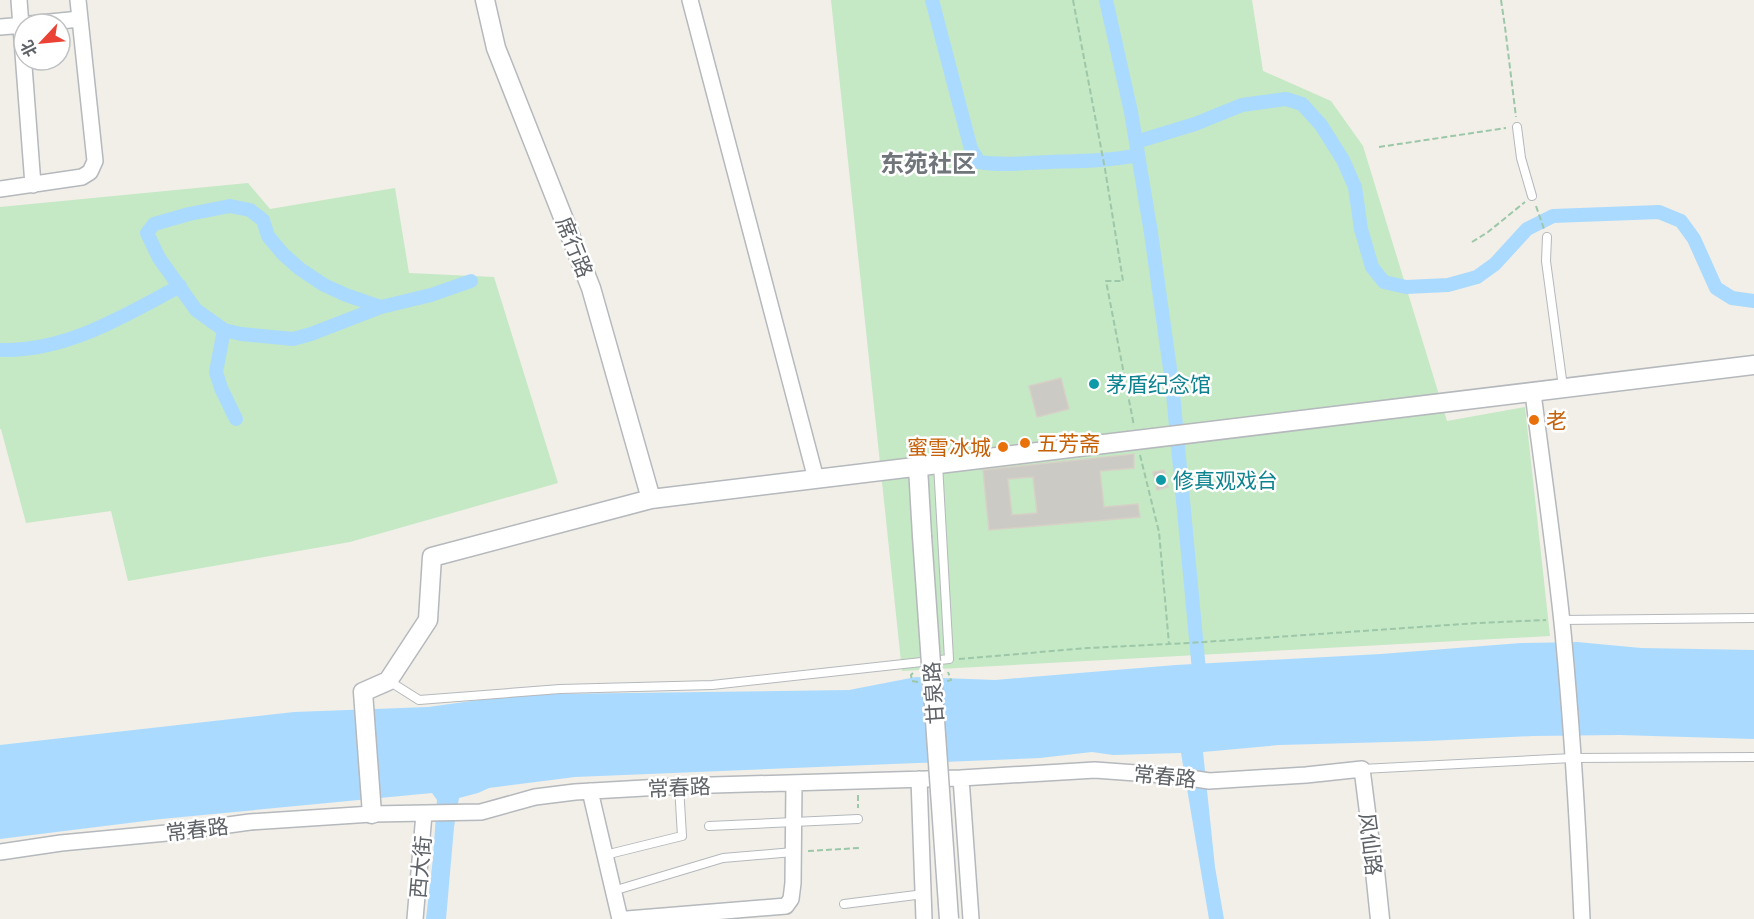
<svg xmlns="http://www.w3.org/2000/svg" width="1754" height="919" viewBox="0 0 1754 919" font-family="Ubuntu,'Noto Sans SC',sans-serif">
<rect width="100%" height="100%" fill="#f1efe8"/>
<path fill="#c5e8c5" d="M831,0H1252L1263,71L1331,101L1363,146L1447,421L1525,407L1550,636L902,671Z
M248,183L270,209L395,188L409,273L494,277L558,483L350,542L128,581L111,511L26,523L1,429H0V207Z"/>
<path fill="#aadaff" d="M1577,642L1641,648L1754,650V739L1619,735L1533,736L1427,741L1279,745L1203,752L1215,867L1224,919H1209L1181,753L1113,755L1092,752L1040,758L575,777L489,788L478,793L459,798L454,827L446,919H426L433,858L437,800L432,793L161,819L0,839V745L294,712L428,707L544,691L551,694L849,690L916,677L995,680L1176,665L1381,654L1521,643Z"/>
<g fill="none" stroke-linecap="round" stroke-linejoin="round">
<path stroke="#aadaff" stroke-width="14" d="M932,0L971,149L979,162C1002,166 1026,163 1049,162C1079,161 1109,161 1138,155
M1106,0L1131,112L1151,233L1172,383L1200,681
M1136,142L1195,124L1242,105L1286,99L1302,104L1321,125L1343,160L1355,187L1361,229L1372,267L1384,282L1406,287L1448,285L1477,277L1495,264L1527,229L1553,216L1659,212L1681,221L1694,239L1716,288L1732,298L1754,301
M381,307L346,295L324,285L300,269L283,254L268,236L263,220L250,210L230,206L189,214L154,224L147,233L159,258L196,310L224,330L241,334L293,339L311,334L381,307L431,295L471,281
M224,330L216,372L221,388L236,419
M0,350C66,352 124,316 180,286"/>
</g>
<path fill="#cccac5" stroke="#d6d1c6" stroke-width="1.5" fill-rule="evenodd" d="M1061,378L1069,409L1037,417L1029,386Z
M1134,454V468L1100,471L1104,507L1138,504L1140,517L989,530L983,470ZM1033,477L1037,513L1012,515L1008,479Z
M1164,470L1168,487L1157,490L1153,472Z"/>
<g fill="none" stroke-linecap="round" stroke-linejoin="round">
<g stroke="#b5b8bc" stroke-width="10">
<path id="service" d="M1517,127L1521,158L1532,196
M1547,237L1546,261L1563,387
M1561,620L1754,618
M389,681L419,700L560,689L712,685L949,659L938,464
M1362,769L1572,758L1754,757
M709,826L858,819
M605,855L682,836L679,786
M613,891L723,858L793,852
M844,904L924,894"/>
</g>
<g stroke="#b5b8bc" stroke-width="18">
<path id="minor" d="M19,0L33,185
M690,0L816,479
M30,24L80,19
M0,27L24,25
M0,189L82,177L90,172L95,161L78,0
M1533,393C1543,472 1555,552 1563,632C1572,728 1578,824 1582,919
M961,778L971,919
M919,779L924,919
M590,791L620,919
M0,852L61,843L177,832L250,822L372,814L481,812L535,797L575,792L679,786L961,778L1095,770L1177,776L1209,781L1306,775L1362,769L1375,871
M415,919L424,814
M627,919L786,906L791,899L793,883L794,783"/>
</g>
<g stroke="#b5b8bc" stroke-width="21">
<path id="tertiary" d="M485,0L496,48L591,288L651,499
M918,467L922,536
M372,814L363,692L388,681L428,620L432,557L651,499L1754,365
M1375,871L1380,919"/>
</g>
<path stroke="#9cc7a9" stroke-width="2" stroke-dasharray="6 3" stroke-linecap="butt" d="M1073,0L1105,169L1123,281H1106L1134,426
M1501,0L1505,27L1516,117
M1379,147L1506,128
M1536,206L1544,229
M1472,242L1488,232L1525,202
M1140,455L1159,532L1169,644
M959,659L1088,648L1189,643L1478,623L1546,620
M913,673L911,675L912,681L918,682
M947,681L951,680L948,672
M858,795V808
M808,851L859,848"/>
<use href="#service" stroke="#fff" stroke-width="8"/>
<use href="#minor" stroke="#fff" stroke-width="15"/>
<use href="#tertiary" stroke="#fff" stroke-width="18"/>
<g stroke="#b5b8bc" stroke-width="21" stroke-linecap="butt">
<path id="tertiary-bridge" d="M922,536L949,919"/>
</g>
<use href="#tertiary-bridge" stroke="#fff" stroke-width="18"/>
</g>
<g fill="#0f9aa8" stroke="#fff" stroke-width="2">
<circle cx="1094" cy="384" r="6"/>
<circle cx="1161" cy="480" r="6"/>
</g>
<g fill="#e8710a" stroke="#fff" stroke-width="2">
<circle cx="1534" cy="420" r="6"/>
<circle cx="1025" cy="443" r="6"/>
<circle cx="1003" cy="447" r="6"/>
</g>
<g text-anchor="middle" dominant-baseline="central" stroke-width="5" stroke-linejoin="round" paint-order="stroke">
<g font-size="21" fill="#5f6368" stroke="#fff">
<text transform="translate(575 247) rotate(68)">席行路</text>
<text transform="translate(933 693) rotate(-94)">甘泉路</text>
<text transform="translate(1165 776) rotate(6)">常春路</text>
<text transform="translate(679 787) rotate(-3)">常春路</text>
<text transform="translate(197 829) rotate(-7)">常春路</text>
<text transform="translate(1371 844) rotate(83)">风仙路</text>
<text transform="translate(420 867) rotate(-85)">西大街</text>
</g>
<g font-size="21" fill="#0d838f" stroke="#fff" text-anchor="start">
<text x="1106" y="384">茅盾纪念馆</text>
<text x="1173" y="480">修真观戏台</text>
</g>
<g font-size="21" fill="#c56008" stroke="#fff" text-anchor="start">
<text x="1546" y="420">老</text>
<text x="1037" y="443">五芳斋</text>
<text x="991" y="447" text-anchor="end">蜜雪冰城</text>
</g>
<g font-size="24" font-weight="bold" fill="#70757a" stroke="#fff">
<text x="928" y="163">东苑社区</text>
</g>
</g>
<g transform="translate(42 42) rotate(244)"><circle r="28" fill="#ffffff" stroke="#bfc1c3" stroke-width="1.5"/>
<path d="M0-4.5L10 22L0 15L-10 22Z" fill="#ea4335"/>
<text y="-9" font-size="16" font-weight="bold" text-anchor="middle" fill="#5f6368">北</text>
</g>
</svg>
